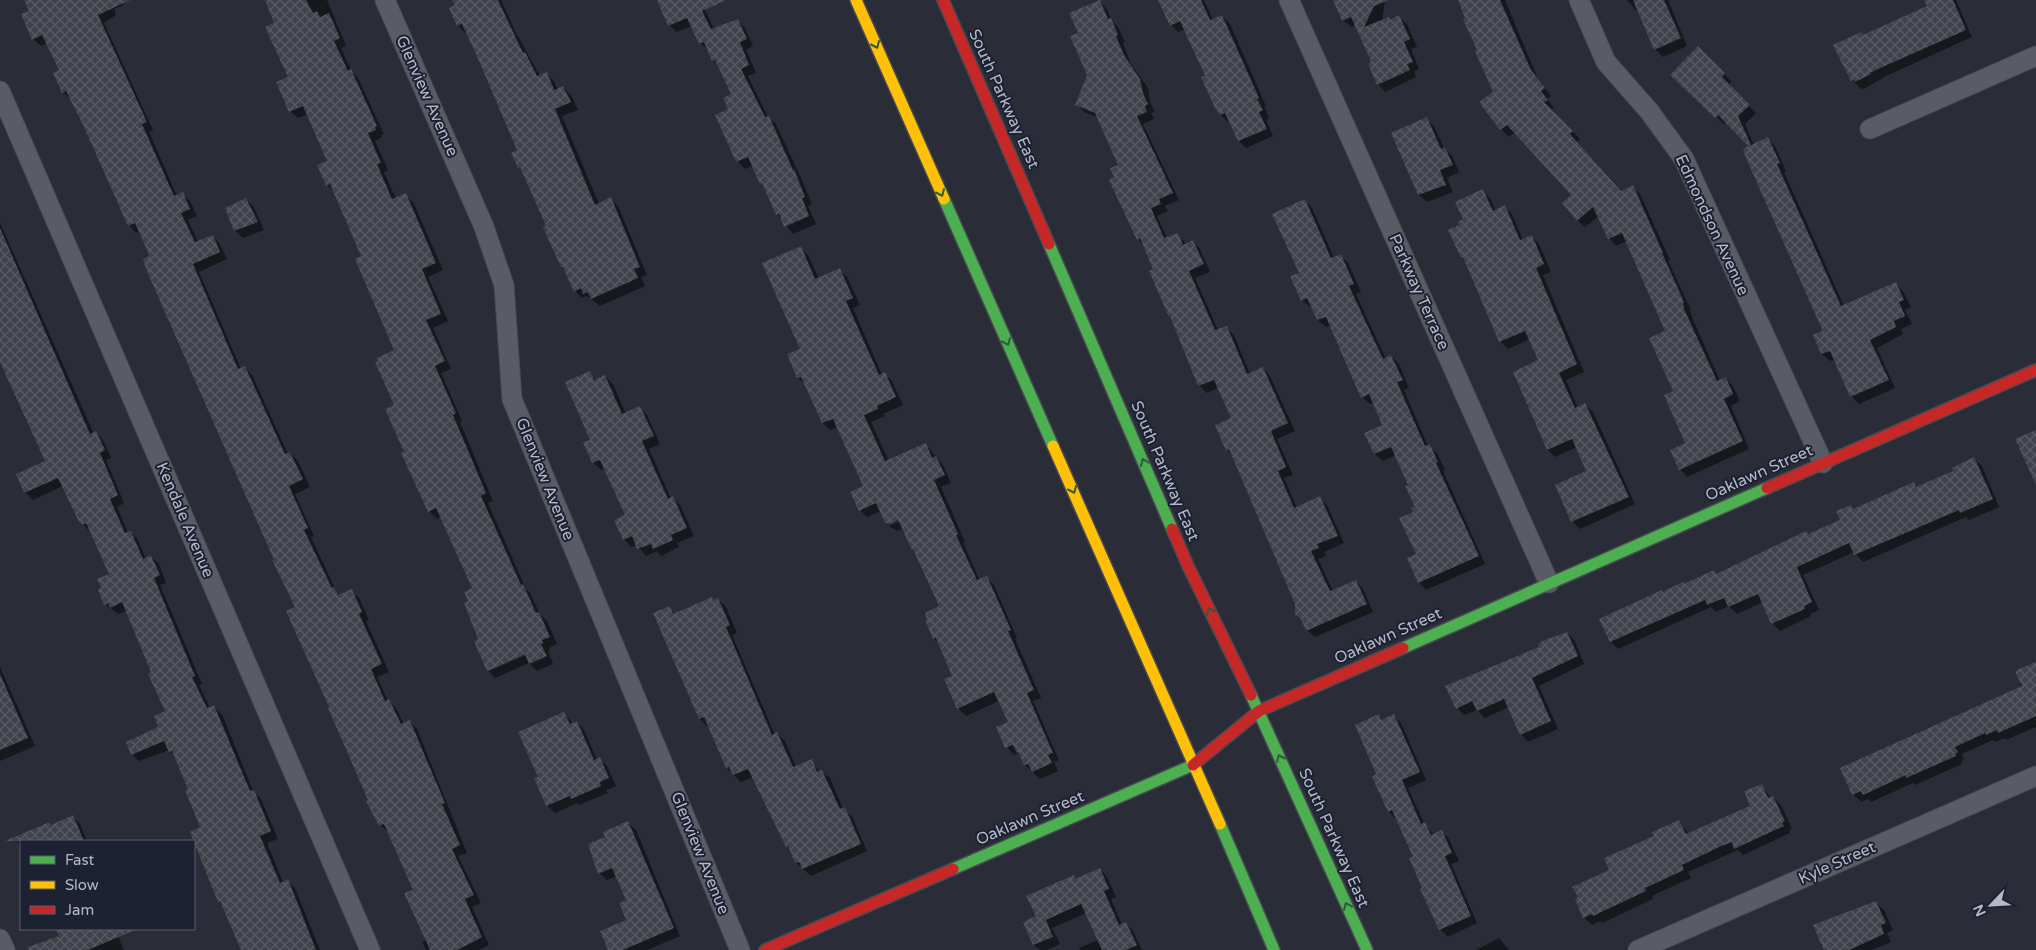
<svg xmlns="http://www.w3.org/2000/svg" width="2036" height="950" viewBox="0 0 2036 950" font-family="'Varela Round',sans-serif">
<defs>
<pattern id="building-cross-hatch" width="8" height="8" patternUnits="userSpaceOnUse" patternTransform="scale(1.25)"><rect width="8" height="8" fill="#40424c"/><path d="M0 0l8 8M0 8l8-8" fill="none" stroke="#595b64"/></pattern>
</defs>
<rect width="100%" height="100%" fill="#2a2d37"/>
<path fill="#0007" fill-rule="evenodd" d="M25,0H121L124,5L114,9L116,15L104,23L153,130L149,132L177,196L182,194L190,201L197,216L188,220L198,242L213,236L220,244L227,259L199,272L241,369L245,367L252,375L288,454L290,453L298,461L310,487L295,494L314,536L311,537L336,591L341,596L352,591L359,598L369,620L366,621L389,672L377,677L388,701L396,708L404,724L410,722L417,729L467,853L458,856L481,903L472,907L489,945L479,950H426L422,942L427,940L414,890L388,832L380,825L370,801L296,608L151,257L140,231L136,233L129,225L71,99L63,92L60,71L48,43L41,46L33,39L31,12Z
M266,0H327L346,46L341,48L352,72L358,78L384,134L381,135L382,137L375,141L388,170L384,172L396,199L406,195L413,202L443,270L428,277L448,321L433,328L451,369L441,373L462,421L460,422L493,501L488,503L526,589L530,593L540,614L547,621L557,644L549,648L550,650L548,651L553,664L537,671L529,663L495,678L488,670L470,601L474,589L441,516L437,519L429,511L405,452L396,406V351L363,257L335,192L327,185L329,161L308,114L298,118L290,111V78L276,24ZM530,651L531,653L489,671V669Z
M454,0H501L515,31L540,76L546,73L554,81L558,90L563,87L571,95L578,110L562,116L599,204L611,199L618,206L647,275L641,277L645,286L600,306L587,296L582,298L575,291L567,272L562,267L548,226L524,172L519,167L513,153L519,151L467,32L465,33L458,25L456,6Z
M658,0H713L703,5L714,29L738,21L745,28L753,46L746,50L756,73L748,76L768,117L776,124L801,178L812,204L808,206L816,224L793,234L777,214L753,165L745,169L737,161L730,110L733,95L720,67L713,60L709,50L700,43L692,26L677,32L669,25Z
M1160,0H1204L1213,20L1222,16L1230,24L1266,106H1264L1269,118L1266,120L1273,136L1246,148L1239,141L1230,121L1228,122L1221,115L1185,29L1178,32L1171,25Z
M1334,0H1385L1382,22L1399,17L1407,24L1417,47L1411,49L1419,69L1414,71L1416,77L1385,92L1378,84L1372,61L1356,25L1351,27L1343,20Z
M1463,0H1505L1538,79L1551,96L1547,99L1554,108L1551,110L1580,139L1577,142L1622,192L1632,187L1640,194L1670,260L1668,261L1691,310H1690L1692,317L1720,381L1726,378L1733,386L1740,401L1731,406L1749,449L1687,477L1680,469L1687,444L1675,391L1666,332L1627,241L1616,246L1609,238L1599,216L1585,227L1577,220L1573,195L1515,132L1509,137L1501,129L1481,102L1494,92L1467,18Z
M1627,0H1668L1687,46L1663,57L1655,49L1638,9L1636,10Z
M1926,0H1956L1972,37L1886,76L1864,89L1860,88L1852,80L1929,7Z
M1099,1L1107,9L1112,21L1118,27L1125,42L1123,43L1131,64L1148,88L1150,102L1155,112L1151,113L1154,119L1143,124L1179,200L1165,206L1168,211L1157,216L1167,238L1177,234L1186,244L1193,241L1200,249L1210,272L1195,278L1218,330L1227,328L1234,335L1250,374L1263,368L1270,376L1295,431L1277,439L1293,475L1284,478L1297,508L1320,498L1327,505L1344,543L1324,552L1326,556L1318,559L1333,591L1356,581L1363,589L1373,612L1315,637L1307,630L1233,455L1227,450L1233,418L1218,388L1207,393L1199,385L1173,319L1170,316L1155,269L1144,246L1138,239L1116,178L1120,165L1099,118L1084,112L1077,104L1088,75L1079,33Z
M1698,48L1732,82L1728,85L1756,113L1745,124L1754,145L1767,139L1775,146L1786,171L1784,172L1844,306L1895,283L1903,291L1911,307L1905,310L1912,324L1901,329L1903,334L1877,348L1895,388L1859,404L1851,396L1835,359L1830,361L1822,354L1815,336L1823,332L1750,147L1726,122L1724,124L1672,75Z
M1427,119L1434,126L1444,148L1452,156L1459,172L1447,178L1453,192L1427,202L1419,195L1393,134Z
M1483,191L1490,198L1496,211L1504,207L1512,214L1523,240L1531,236L1539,244L1551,272L1543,275L1584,372L1566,380L1578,408L1585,405L1593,412L1635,504L1580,529L1572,521L1556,485L1588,472L1577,447L1555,457L1548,450L1523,395L1540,361L1530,339L1508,349L1500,341L1466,262L1462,257L1461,225Z
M246,199L254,207L264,230L243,238L235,230Z
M1305,201L1312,208L1334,258L1341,256L1348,263L1361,292L1356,294L1386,359L1391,356L1399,364L1409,388L1404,390L1428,446L1437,453L1445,470L1443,471L1485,564L1426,590L1419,582L1415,512L1416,508L1409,486L1396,455L1383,461L1375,454L1366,433L1384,426L1374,403L1370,404L1362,397L1331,325L1326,327L1318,320L1312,306L1310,307L1302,300L1300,273Z
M0,223L94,434L96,433L103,440L111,458L106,460L124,503L117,507L128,533L131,532L138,540L146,559L151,556L159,564L166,583L160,585L202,684L199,685L210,708L214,707L222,714L253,791L261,799L278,839L267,843L283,882L287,881L295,888L320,950H242L223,906L219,901L202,828L189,790L175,757L169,750L139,761L132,754L160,727L166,712L153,673L127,611L118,614L105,604L99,590L111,575L90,532L80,521L63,486L33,500L25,492L46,462L0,358Z
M800,248L808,255L819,279L840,270L847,277L860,305L853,308L882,375L885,374L892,381L903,405L883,414L885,416L871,422L889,461L926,445L943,465L951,483L941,487L965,542L963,543L980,581L987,578L994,585L1017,638L1015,639L1041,698L1033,701L1059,760L1054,762L1058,771L1040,779L1025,765L1018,753L1014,755L1007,747L1010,722L999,701L966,716L958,708L954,676L939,643L934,639L926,621L940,606L904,528L897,531L889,526L905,519L904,516L889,523V525L881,511L867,517L860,510L864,487L838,427L830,430L823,423L806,385L798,378L801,349Z
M589,373L596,380L605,376L613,384L626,414L640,408L647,415L660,444L649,449L671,499L673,498L680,505L694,536L677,543L679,547L661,556L657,551L646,556L637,545L631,547L624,539L626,516L605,468L601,470L593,462Z
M1974,459L1982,466L1999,507L1969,520L1966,517L1863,562L1854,552L1803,575L1819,610L1810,614L1811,616L1780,631L1772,623L1763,602L1737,614L1729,606L1716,612L1711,607L1618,649L1611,642L1601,619L1714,572L1717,574L1841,521L1851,506L1854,510L1914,484L1918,487L1955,471Z
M718,599L726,607L737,633L732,635L775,735L777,734L785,741L796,767L811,761L820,772L822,771L830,778L843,809L852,816L867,851L811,876L796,863L753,777L741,782L727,768L709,725L707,726L700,719L669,608L676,615Z
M1567,633L1575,641L1584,664L1539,686L1558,729L1528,742L1521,734L1509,707L1485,718L1477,710L1464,715L1457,708L1541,647Z
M2036,663V727L2006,740L2004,738L1995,742L1993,740L1962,754L1964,760L1961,762L1962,764L1915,785L1913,783L1871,802L1868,799L1861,802L1853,794L2022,688L2020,683Z
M0,667L35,746L0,761Z
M564,713L573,724L577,722L584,730L597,760L600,759L607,766L616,786L606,790L608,793L579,805L577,803L555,813L547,805L539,778Z
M1378,715L1383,720L1394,716L1401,723L1426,780L1408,788L1424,823L1434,835L1442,831L1449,839L1459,861L1451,864L1477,923L1448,937L1440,929L1423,889L1414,858L1396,819L1389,812L1378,775Z
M1761,785L1771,798L1773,797L1781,805L1792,829L1789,830L1790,833L1743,855L1738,850L1688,872L1691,878L1652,896L1653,899L1602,923L1600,921L1592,925L1584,917L1611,870L1655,837L1679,822L1689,834L1752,807Z
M72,816L80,824L87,841H21V850L16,838L50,823L52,825Z
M628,823L636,830L680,936L647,950H609L628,921L627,901L617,876L607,880L599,873L607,838Z
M1100,869L1107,877L1116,897L1111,899L1122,925L1126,923L1133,931L1142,950H1080L1079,948L1098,940L1086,913L1052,928L1060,944L1047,950H1040L1034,945L1024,922L1037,917L1073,877L1076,880Z
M1876,903L1884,910L1893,930L1887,933L1891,942L1872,950H1826Z
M57,929H115L124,950H66Z
M1499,938L1509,950H1476Z"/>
<path fill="url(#building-cross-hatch)" d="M24,0H130L98,15L147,122L142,124L174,196L183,192L190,209L181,213L195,242L213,235L220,252L193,264L238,369L245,366L285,454L290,452L303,479L289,486L308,528L304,530L332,588L334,587L338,595L352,589L362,612L359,614L382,664L371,669L385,701L389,699L401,724L410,720L422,749L445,803L442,804L460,845L452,849L474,895L465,899L482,937L475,941L457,950H430L404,893L413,890L384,824L379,826L366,801L368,800L328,708L329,707L286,611L295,607L272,560H274L146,269L143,259L149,256L148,252L135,223L128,226L83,125L66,91L62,93L53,73L59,70L42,35L32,40L21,14L29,11Z
M265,0H306L313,13L317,11L320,17L329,13L340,38L334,41L348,71L351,69L377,126L375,127L376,130L368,133L381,163L377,164L392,199L406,193L436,263L422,269L441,314L426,320L445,361L435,366L456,413L453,415L486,493L481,496L521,585L523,584L536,613L539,612L550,637L542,640L543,643L541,644L547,656L529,664L525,654L487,671L474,641L478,639L464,603L468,601L464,592L472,588L436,508L428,512L401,453L404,452L385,409L394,405L375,362L378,361L377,358L394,350L355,259L361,256L330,184L326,186L317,165L327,161L303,106L289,112L276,82L288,77L265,27L274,23Z
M452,0H498L523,53L525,52L537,76L547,72L554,90L563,86L571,102L555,109L595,205L611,197L640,267L634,269L638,278L591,299L588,292L583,294L581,288L574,292L563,267H561L551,245L543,227L546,226L520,167L518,168L511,153L517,150L476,54L462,24L457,26L449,8L455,5Z
M657,0H726L702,11L711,29L738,19L747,39L740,42L749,65L741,69L765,117L769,116L793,170L794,169L805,197L802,198L809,216L784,227L779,214L776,215L762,183L760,184L748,157L736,162L715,115L728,109L723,98L731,94L715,60L712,61L704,42L699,44L687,18L668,26Z
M1100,0L1108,19L1111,18L1118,35L1116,36L1124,55L1140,79L1143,93L1148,104L1145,106L1147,112L1137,116L1173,193L1159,199L1161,204L1151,208L1164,238L1178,233L1183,245L1193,240L1204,264L1189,271L1215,330L1227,326L1247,374L1263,367L1288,423L1271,431L1286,467L1278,471L1294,508L1320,496L1338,536L1317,544L1319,548L1311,551L1330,591L1356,580L1367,604L1306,631L1301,619L1295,614V604L1229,449L1226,451L1215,425L1231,418L1214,380L1198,386L1170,316L1169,317L1149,271L1153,269L1140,238L1137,240L1109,180L1114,177L1110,168L1118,165L1095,113L1075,105L1087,75L1070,36L1078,33L1069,13Z
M1158,0H1201L1210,20L1222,15L1259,98L1257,99L1263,110L1259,112L1267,129L1238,141L1225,113L1220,115L1215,108L1201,77L1205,76L1180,21L1170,26Z
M1333,0H1389L1374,6L1364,27L1389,17L1390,20L1399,15L1410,39L1404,42L1413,62L1407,64L1410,70L1377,85L1368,64L1371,61L1351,17L1342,21Z
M1458,0H1500L1531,70L1545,88L1541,91L1548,100L1544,102L1573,131L1570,134L1621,191L1633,185L1663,253H1662L1684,302L1683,303L1684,309L1717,381L1726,377L1733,394L1724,399L1743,441L1679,470L1670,450L1685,443L1664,395L1673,391L1649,338L1665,331L1622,233L1608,239L1593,207L1577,221L1562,203L1571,195L1507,125L1500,130L1479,102L1493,92L1475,51L1477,50L1463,19L1465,18Z
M1633,0H1664L1681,38L1654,50Z
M1924,0H1953L1966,30L1878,69L1870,73L1871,74L1855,82L1854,80L1851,81L1833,45L1861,32L1863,35L1927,6Z
M1698,46L1725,73L1722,77L1750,105L1738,116L1751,145L1768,137L1780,163L1777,164L1841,306L1896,282L1904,300L1899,302L1905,316L1894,321L1896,327L1870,340L1889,380L1850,397L1830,351L1821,354L1813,335L1822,331L1821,327L1746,158L1743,149L1748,146L1718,115L1715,118L1670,75Z
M1427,117L1441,149L1445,147L1453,165L1440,170L1446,185L1418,195L1391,133Z
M1483,189L1493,211L1505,205L1520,240L1532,235L1544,264L1536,268L1577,364L1559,373L1575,408L1585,403L1629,497L1571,522L1555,485L1586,471L1572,439L1547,450L1513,372L1538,360L1525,331L1499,342L1463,257L1461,258L1448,230L1459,225L1458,222L1463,219L1455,202Z
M246,198L258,222L234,231L225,208Z
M1305,199L1331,258L1341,254L1354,284L1349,286L1383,359L1391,355L1403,380L1397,382L1425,446L1430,444L1438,462L1436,463L1479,556L1418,583L1407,558L1416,554L1399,518L1413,512L1411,508L1415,507L1405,486L1408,485L1391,447L1374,454L1364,433L1382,425L1369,394L1361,398L1326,317L1317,320L1307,298L1301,301L1290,276L1299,273L1272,214Z
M0,228L90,434L96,431L105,450L100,453L118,495L110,499L125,533L131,531L143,559L151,555L160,575L154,578L195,676L192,677L207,708L214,705L250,791L254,790L271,831L260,836L280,883L288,879L316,950H241L220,901L218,902L190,832L200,827L185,790L188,789L172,751L169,752L164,741L131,755L126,742L158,727L154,716L165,711L148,674L151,672L122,602L110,608L108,603L104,605L98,590L101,588L97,579L109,574L86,523L82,525L80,521L79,522L58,478L24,493L16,474L45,461L0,362Z
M801,246L815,279L840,268L853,298L846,301L879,375L885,372L896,397L877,406L878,409L864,415L885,461L926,443L932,458L936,456L945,475L934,480L958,534L956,535L977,580L987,576L1011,630L1008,631L1034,690L1027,693L1053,753L1048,755L1052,763L1032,772L1028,764L1024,765L1018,752L1017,753L1013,745L1005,748L996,727L1008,722L994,692L957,709L944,679L952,676L936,638L933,639L925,620L927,619L925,613L939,606L913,549L912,550L898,520L889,524L888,523H885L876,503L859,511L850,492L863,486L833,419L822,423L801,377L797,378L787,354L800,349L762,263Z
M590,371L594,380L605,375L622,414L640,406L654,436L642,441L668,499L673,496L687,528L671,535L673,540L653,549L651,544L637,549L632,536L623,540L614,520L625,515L600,460L592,463L583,442L590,440L565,382Z
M2036,430V485L2015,439Z
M1974,457L1993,499L1960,513L1959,510L1854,555L1849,543L1797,567L1812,602L1804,606L1805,609L1771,624L1758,594L1728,607L1724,598L1707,605L1705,600L1610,642L1599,619L1662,590V592L1683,582L1684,584L1714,570L1716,574L1806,531L1808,534L1840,520L1836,511L1851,505L1853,509L1914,482L1916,487L1953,471L1952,468Z
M712,597L713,600L718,598L730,625L726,627L772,735L777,732L793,767L812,759L817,772L822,770L840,809L845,807L861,844L802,869L799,862L795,863L788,846L786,847L748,769L733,775L729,767L726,768L704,717L699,719L653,613L670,606L673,614Z
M1567,632L1578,656L1532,678L1551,721L1520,735L1504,699L1477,711L1472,701L1456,709L1445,686L1539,647L1538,645L1542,641Z
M2036,662V716L1998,733L1997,730L1986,735L1985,733L1955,747L1958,752L1955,754L1956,756L1906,778V775L1863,795L1861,791L1852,795L1840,768L2022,686L2015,671Z
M0,674L28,738L0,750Z
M564,712L570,724L577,721L594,760L600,757L609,778L600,782L601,786L571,799L570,796L546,806L534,778L538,777L518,732Z
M1379,714L1381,720L1394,714L1420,772L1402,780L1421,824L1425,822L1431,835L1442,830L1452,853L1445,856L1471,916L1439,930L1420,889L1422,888L1409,858L1413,857L1392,810L1388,812L1372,777L1376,774L1355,725Z
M1762,784L1768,798L1773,796L1785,821L1782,823L1784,826L1734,849L1732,842L1719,847L1682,865L1684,870L1645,888L1646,891L1593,916L1592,914L1583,918L1575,899L1578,897L1572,887L1609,870L1604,858L1654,836L1652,832L1679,820L1686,834L1750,806L1744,791Z
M73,815L84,841H5L50,822L51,825Z
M628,821L674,928L623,950H608L600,931L626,920L619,903L626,900L612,868L598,874L588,844L605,837L603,832Z
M1100,868L1109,889L1104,891L1119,925L1126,922L1137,945L1126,950H1102L1081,904L1046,920L1053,937L1033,945L1023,922L1036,916L1026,896L1074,875L1075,879Z
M1876,901L1886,923L1881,925L1884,934L1849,950H1824L1813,925Z
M56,929H137L88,950H29L28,947L59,936Z"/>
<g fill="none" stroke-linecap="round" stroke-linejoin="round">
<g stroke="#484a51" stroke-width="21">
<path id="street" d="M385,0L484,227L504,285L512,399L740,950
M1289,0L1549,583
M1579,0L1606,62L1649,111L1684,159L1823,463
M0,91L370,950
M1870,129L2036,56
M0,939L5,950
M1638,950L2036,776"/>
</g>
<g stroke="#484a51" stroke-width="14">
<path id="fast" d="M944,199L1053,446
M1049,244L1172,529
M1403,648L1767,488
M1251,695L1367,950
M1220,824L1274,950
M953,869L1193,765"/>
</g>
<g stroke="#484a51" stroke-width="14">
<path id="slow" d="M856,0L944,199
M1053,446L1220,824"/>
</g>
<g stroke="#484a51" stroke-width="14">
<path id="jam" d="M943,0L1049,244
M1767,488L2036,370
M1172,529L1188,566L1251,695
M1193,765L1259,711L1403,648
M765,950L953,869"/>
</g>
<use href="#street" stroke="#5a5c65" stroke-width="19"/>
<use href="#fast" stroke="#4caf50" stroke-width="11"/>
<use href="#slow" stroke="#ffc107" stroke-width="11"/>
<use href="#jam" stroke="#c62828" stroke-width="11"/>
</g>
<defs><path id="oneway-chevron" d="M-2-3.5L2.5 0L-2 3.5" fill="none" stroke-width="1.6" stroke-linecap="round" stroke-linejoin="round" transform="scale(1.25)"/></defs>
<g stroke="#305a3e">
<use href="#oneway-chevron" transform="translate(876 45) rotate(66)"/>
<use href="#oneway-chevron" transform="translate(941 193) rotate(66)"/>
<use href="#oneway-chevron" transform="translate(1007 342) rotate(66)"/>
<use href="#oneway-chevron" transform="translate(1144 462) rotate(-113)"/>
<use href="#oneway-chevron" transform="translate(1073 490) rotate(66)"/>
<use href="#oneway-chevron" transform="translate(1210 611) rotate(-116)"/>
<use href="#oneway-chevron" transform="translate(1280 758) rotate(-114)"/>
<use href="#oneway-chevron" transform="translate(1347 906) rotate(-114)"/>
</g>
<g text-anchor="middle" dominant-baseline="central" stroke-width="4" stroke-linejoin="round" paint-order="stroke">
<g font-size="16" fill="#b4b8c8" stroke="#1d2232">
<text transform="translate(427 96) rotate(66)">Glenview Avenue</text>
<text transform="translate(1004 99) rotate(66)">South Parkway East</text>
<text transform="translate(1712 225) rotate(65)">Edmondson Avenue</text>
<text transform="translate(1419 292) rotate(66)">Parkway Terrace</text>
<text transform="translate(1165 471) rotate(67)">South Parkway East</text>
<text transform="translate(1759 473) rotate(-24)">Oaklawn Street</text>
<text transform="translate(545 479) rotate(68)">Glenview Avenue</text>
<text transform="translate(185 520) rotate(67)">Kendale Avenue</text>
<text transform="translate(1388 636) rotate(-24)">Oaklawn Street</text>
<text transform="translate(1030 818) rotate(-23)">Oaklawn Street</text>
<text transform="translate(1334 838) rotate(66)">South Parkway East</text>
<text transform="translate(700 853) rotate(68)">Glenview Avenue</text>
<text transform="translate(1837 863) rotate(-24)">Kyle Street</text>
</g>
</g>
<rect x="20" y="840" width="175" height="90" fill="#1d2232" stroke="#595e6e"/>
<rect x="30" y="856" width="25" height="8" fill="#4caf50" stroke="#595e6e"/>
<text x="65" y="865" font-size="15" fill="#b4b8c8">Fast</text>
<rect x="30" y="881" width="25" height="8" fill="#ffc107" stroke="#595e6e"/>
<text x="65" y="890" font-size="15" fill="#b4b8c8">Slow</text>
<rect x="30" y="906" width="25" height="8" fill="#c62828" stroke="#595e6e"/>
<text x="65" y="915" font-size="15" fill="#b4b8c8">Jam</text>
<g transform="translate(1991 905) rotate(245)" stroke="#1d2232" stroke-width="4" paint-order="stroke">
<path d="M0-4L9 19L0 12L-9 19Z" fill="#b4b8c8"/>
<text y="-8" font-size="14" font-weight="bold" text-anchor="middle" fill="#b4b8c8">N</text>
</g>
</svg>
